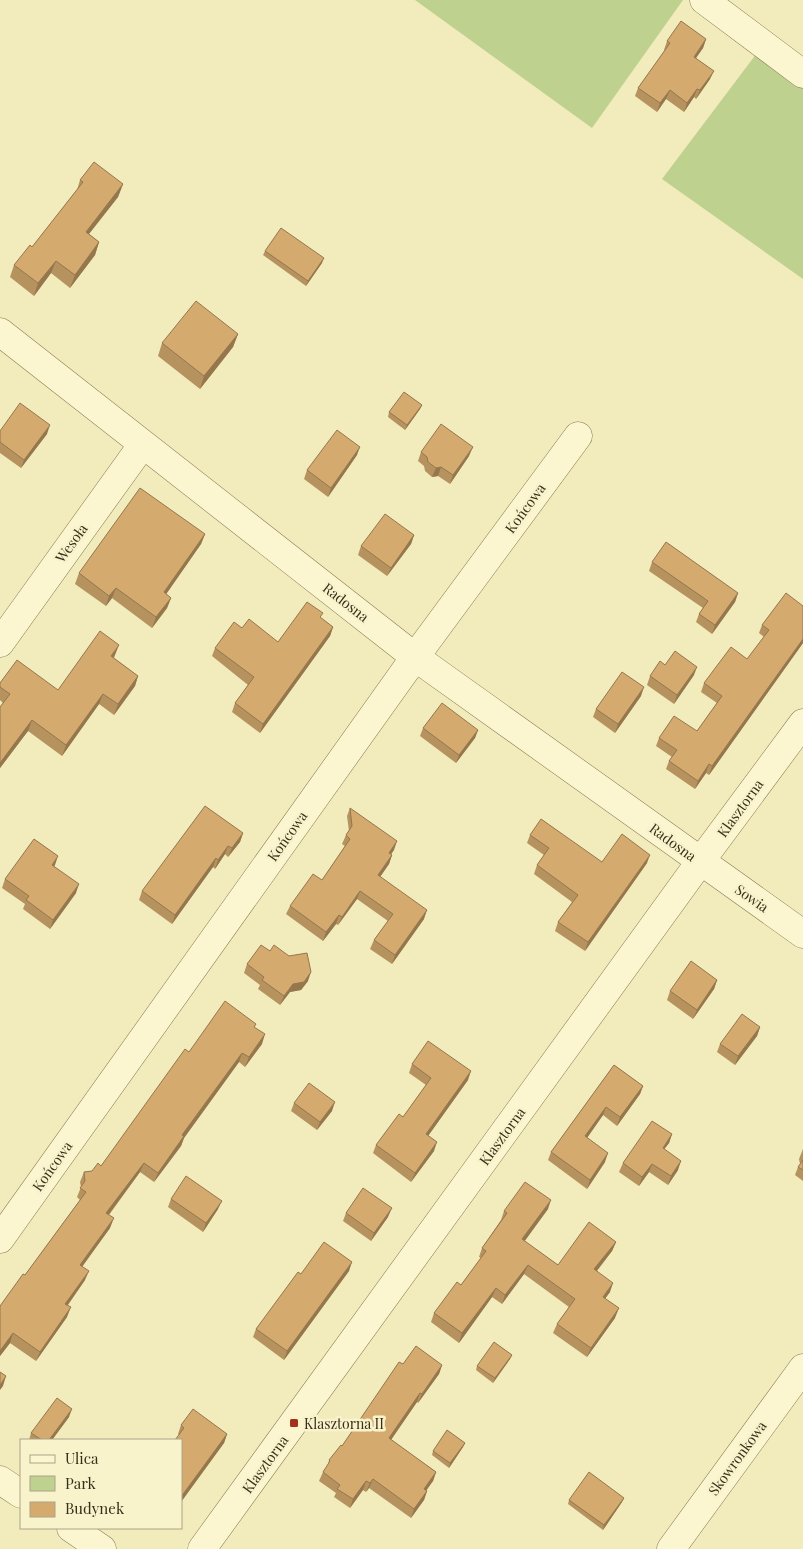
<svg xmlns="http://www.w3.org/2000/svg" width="803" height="1549" viewBox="0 0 803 1549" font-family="'Playfair Display',serif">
<rect width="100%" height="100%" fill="#f2ebbc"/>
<path fill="#bed18f" d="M415,0H683L592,128Z
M757,53L803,88V279L662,179Z"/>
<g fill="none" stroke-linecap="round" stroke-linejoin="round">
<g stroke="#8b7a54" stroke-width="29">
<path id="minor" d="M704,0L803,74
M0,332L415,657L803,934
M0,643L143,444
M0,1239L415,657L578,436
M0,1480L21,1494
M71,1528L102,1549
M202,1549L700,862L803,723
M671,1549L803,1368"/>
</g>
<use href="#minor" stroke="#fcf6d0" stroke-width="28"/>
</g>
<path fill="#b6925f" d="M706,39L703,48L696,58L710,79L696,99L694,97L684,112L666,99L657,112L635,96L638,88L665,51L664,50L667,41Z
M80,180L123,184L118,197L89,234L99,242L95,255L70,288L51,273L34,296L10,277L14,265L32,247L77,190Z
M265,251L322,263L306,286L263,255Z
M238,334L233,347L200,389L158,356L162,343Z
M422,405L420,409L405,430L388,417L389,412Z
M0,431L47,434L21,468L0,453Z
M421,452L469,456L450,484L438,476L432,477L425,471L424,466L418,461Z
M357,455L328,497L304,479L307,470Z
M205,534L201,544L166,594L171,598L167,608L152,628L112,598L106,606L75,584L79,573Z
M414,535L411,544L387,576L358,555L361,546Z
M652,562L738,593L735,602L712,634L696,622L699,614L703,608L649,571Z
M803,606V643L709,775L706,773L695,789L666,769L669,761L672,757L656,746L659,738L697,731L717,703L701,692L704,683L747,659L764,637L759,633L762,625Z
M321,618L333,627L330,636L260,733L232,712L235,703L248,685L212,656L215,648L242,628L278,642Z
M115,655L114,658L138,676L135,686L114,715L99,704L62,756L28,731L0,768V707L3,703L0,700V683L58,690Z
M665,665L694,675L674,704L647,685L650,676Z
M641,696L615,733L593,717L596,709Z
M423,728L478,730L475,738L456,763L420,736Z
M350,808L394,850L391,854L392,855L389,864L380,877L424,919L392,964L370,949L374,940L388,921L357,899L338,925L336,924L323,941L286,914L290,906L322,880L345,846L342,844L346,835L349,831L347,816Z
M243,833L240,842L228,857L225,854L215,869L213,867L172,924L139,900L142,891Z
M530,835L602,862L647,863L585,951L555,931L558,922L572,902L534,874L537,865L544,855L527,843Z
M55,865L54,866L76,893L50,929L23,909L25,904L2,888L5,879Z
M247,964L308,981L301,990L290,992L280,1005L258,989L260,985L244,973Z
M717,980L714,989L693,1019L667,1000L670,991Z
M256,1024L254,1027L262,1044L245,1067L239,1062L184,1138L181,1146L154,1182L140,1172L109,1215L110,1228L82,1266L85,1280L68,1305L67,1317L36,1361L10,1343L0,1356V1306L25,1275L80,1200L77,1197L81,1187L80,1182L84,1172L92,1171L101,1166L189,1052Z
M760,1027L757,1036L735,1065L717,1052L720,1044Z
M412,1064L468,1080L428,1136L434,1151L411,1182L373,1153L376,1145L403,1117L426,1085L409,1073Z
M614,1065L643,1086L640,1094L617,1126L603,1115L587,1138L605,1162L587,1189L548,1160L551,1152Z
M294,1103L332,1111L317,1130L291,1111Z
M672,1134L669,1143L664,1149L678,1170L668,1185L649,1172L639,1186L619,1172L623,1163Z
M803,1149V1181L795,1175L798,1167L800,1164L799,1159Z
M171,1199L218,1209L203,1232L168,1207Z
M548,1209L524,1241L558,1265L616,1242L612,1251L597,1271L610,1292L605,1299L615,1318L587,1357L553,1333L557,1324L569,1307L524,1274L502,1304L492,1297L459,1343L431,1322L434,1313L461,1285L481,1258L479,1257L482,1248L501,1220L504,1211Z
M346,1213L388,1217L371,1241L343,1221Z
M349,1271L284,1360L253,1337L256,1329L301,1274Z
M512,1355L510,1359L493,1383L476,1370L477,1366Z
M403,1364L442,1365L439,1374L418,1403L417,1402L391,1440L436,1472L433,1481L426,1490L427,1491L424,1500L411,1518L369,1488L366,1492L363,1490L350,1508L334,1497L336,1493L319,1481L323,1472L328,1465L329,1460L342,1446Z
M69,1417L52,1440H29L31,1433Z
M181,1425L227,1434L224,1443L181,1502V1440L179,1435L178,1434Z
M465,1443L463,1447L449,1468L432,1455L433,1451Z
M624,1498L622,1502L603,1530L568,1504L569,1500Z"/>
<path fill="#94774d" d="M706,39L703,48L691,65L694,57Z
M714,71L710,79L696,99L700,90Z
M697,89L694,97L684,112L687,103Z
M670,90L666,99L657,112L660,103Z
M123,184L118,197L81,244L86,232Z
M99,242L95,255L70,288L75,275Z
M324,258L322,263L306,286L308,281Z
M56,261L51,273L34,296L38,283Z
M238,334L233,347L200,389L204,376Z
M422,405L420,409L405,430L407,425Z
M50,425L47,434L21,468L24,460Z
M360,447L357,455L328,497L331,488Z
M473,447L469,456L450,484L453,475Z
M441,467L438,476L432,477L436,468Z
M205,534L201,544L160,603L164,592Z
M414,535L411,544L387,576L391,568Z
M116,588L112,598L106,606L109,596Z
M738,593L735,602L712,634L715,625Z
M171,598L167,608L152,628L156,617Z
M333,627L330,636L260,733L263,724Z
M803,639V643L709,775L712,766Z
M119,645L115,655L108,666L111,656Z
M697,667L694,675L674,704L677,695Z
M138,676L135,686L114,715L118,704Z
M644,687L641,696L615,733L618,724Z
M103,694L99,704L62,756L66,745Z
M32,720L28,731L0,768V763Z
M478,730L475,738L456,763L459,755Z
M709,764L706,773L695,789L698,781Z
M243,833L240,842L228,857L232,848Z
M397,841L394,850L386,861L389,853Z
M228,846L225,854L215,869L218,860Z
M392,855L389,864L375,884L378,875Z
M650,855L647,863L585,951L588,942Z
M58,856L55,865L49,874L52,865Z
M216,858L213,867L172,924L175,915Z
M79,884L76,893L50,929L53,920Z
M360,891L357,899L338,925L342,917Z
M427,910L424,919L392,964L395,955Z
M339,915L336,924L323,941L326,932Z
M311,972L308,981L301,990L290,992L280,1005L284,996L293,984Z
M717,980L714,989L693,1019L697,1010Z
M760,1027L757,1036L735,1065L738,1056Z
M265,1034L262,1044L245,1067L249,1057Z
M242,1053L239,1062L184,1138L181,1146L154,1182L158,1173L182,1135Z
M471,1071L468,1080L423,1143L426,1134Z
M643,1086L640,1094L617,1126L620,1117Z
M335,1102L332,1111L317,1130L320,1122Z
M606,1107L603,1115L582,1145L585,1136Z
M672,1134L669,1143L659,1156L663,1148Z
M437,1142L434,1151L411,1182L415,1173Z
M608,1153L605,1162L587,1189L590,1180Z
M681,1161L678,1170L668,1185L671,1176Z
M144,1163L140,1172L103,1222L106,1213Z
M652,1164L649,1172L639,1186L642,1177Z
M551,1200L548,1209L519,1249L522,1239Z
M222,1201L218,1209L203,1232L206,1223Z
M392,1208L388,1217L371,1241L374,1233Z
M114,1218L110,1228L77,1274L80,1265Z
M616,1242L612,1251L591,1278L594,1269Z
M352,1262L349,1271L284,1360L287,1351Z
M528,1265L524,1274L502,1304L505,1295Z
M89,1271L85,1280L62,1313L65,1304Z
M613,1283L610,1292L599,1306L603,1297Z
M496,1288L492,1297L459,1343L462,1333Z
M71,1307L67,1317L36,1361L40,1352Z
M619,1308L615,1318L587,1357L591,1348Z
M13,1333L10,1343L0,1356V1351Z
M512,1355L510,1359L493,1383L495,1378Z
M442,1365L439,1374L418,1403L422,1394Z
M6,1376L3,1386L0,1390V1385Z
M420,1393L417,1402L386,1447L389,1438Z
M72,1409L69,1417L52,1440H49Z
M227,1434L224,1443L181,1502V1497Z
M465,1443L463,1447L449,1468L450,1463Z
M436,1472L433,1481L421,1498L424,1489Z
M373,1479L369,1488L366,1492L370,1483Z
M366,1481L363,1490L350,1508L353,1499Z
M427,1491L424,1500L411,1518L414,1509Z
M624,1498L622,1502L603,1530L604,1525Z"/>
<path fill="#d4aa6e" stroke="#94774d" d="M681,21L706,39L694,57L714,71L700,90L697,89L687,103L670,90L660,103L638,88L670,43L667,41Z
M94,162L123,184L86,232L99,242L75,275L56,261L38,283L14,265L30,245L32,247L83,182L80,180Z
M281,228L324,258L308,281L265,251Z
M196,301L238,334L204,376L162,343Z
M404,392L422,405L407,425L389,412Z
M20,403L50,425L24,460L0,442V431Z
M441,424L473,447L453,475L441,467L436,468L428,462L427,457L421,452Z
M337,430L360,447L331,488L307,470Z
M140,488L205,534L164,592L171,598L156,617L116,588L109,596L79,573Z
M385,514L414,535L391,568L361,546Z
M666,542L738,593L715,625L699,614L708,601L652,562Z
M786,593L803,606V639L712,766L709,764L698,781L669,761L677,750L659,738L674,716L697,731L722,696L704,683L731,647L747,659L769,630L762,625Z
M307,602L323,613L320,617L333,627L263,724L235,703L254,677L215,648L234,622L242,628L249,619L278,642Z
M100,631L119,645L111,656L138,676L118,704L103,694L66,745L32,720L0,763V707L10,694L0,687V683L17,660L58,690Z
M675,651L697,667L677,695L650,676L660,661L665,665Z
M622,672L644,687L618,724L596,709Z
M442,703L478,730L459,755L423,728Z
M205,806L243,833L232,848L228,846L218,860L216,858L175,915L142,891Z
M350,808L397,841L389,853L392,855L378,875L427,910L395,955L374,940L393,914L360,891L342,917L339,915L326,932L290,906L313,874L322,880L350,839L346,835L352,826Z
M541,819L602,862L622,834L650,855L588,942L558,922L578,895L537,865L549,848L530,835Z
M34,839L58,856L52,865L79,884L53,920L26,900L29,896L5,879Z
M261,945L270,951L274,945L289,956L307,953L311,972L304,982L293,984L284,996L262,980L264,977L247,964Z
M691,961L717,980L697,1010L670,991Z
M225,1001L256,1024L254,1027L265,1034L249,1057L242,1053L182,1135L184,1136L158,1173L144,1163L106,1213L114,1218L80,1265L89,1271L65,1304L71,1307L40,1352L13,1333L0,1351V1306L23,1274L25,1275L86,1192L80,1188L85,1181L84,1172L92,1171L98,1163L101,1166L185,1049L189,1052Z
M742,1014L760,1027L738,1056L720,1044Z
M428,1041L471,1071L426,1134L437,1142L415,1173L376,1145L399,1114L403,1117L431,1078L412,1064Z
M614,1065L643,1086L620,1117L606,1107L585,1136L608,1153L590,1180L551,1152Z
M309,1083L335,1102L320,1122L294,1103Z
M652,1121L672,1134L663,1148L681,1161L671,1176L652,1164L642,1177L623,1163Z
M803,1160V1170L798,1167Z
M186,1176L222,1201L206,1223L171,1199Z
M525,1182L551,1200L522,1239L558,1265L589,1222L616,1242L594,1269L613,1283L603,1297L619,1308L591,1348L557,1324L575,1299L528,1265L505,1295L496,1288L462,1333L434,1313L457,1282L461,1285L486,1251L482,1248L507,1213L504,1211Z
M363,1188L392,1208L374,1233L346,1213Z
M324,1242L352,1262L287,1351L256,1329L298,1272L301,1274Z
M494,1342L512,1355L495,1378L477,1366Z
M416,1346L442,1365L422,1394L420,1393L389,1438L436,1472L424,1489L427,1491L414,1509L373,1479L370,1483L366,1481L353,1499L337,1489L340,1485L323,1472L330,1461L329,1460L341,1445L342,1446L399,1362L403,1364Z
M0,1372L6,1376L0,1385Z
M57,1398L72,1409L49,1440H42L31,1433Z
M193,1409L227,1434L181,1497V1440H175L184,1428L181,1425Z
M447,1430L465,1443L450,1463L433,1451Z
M589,1472L624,1498L604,1525L569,1500Z"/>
<rect fill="#a0331e" stroke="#f9f3cc" stroke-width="2" x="289" y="1418" width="10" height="10" rx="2.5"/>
<g text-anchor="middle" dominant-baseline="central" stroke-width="5" stroke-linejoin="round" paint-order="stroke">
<g font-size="14" fill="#392e1a" stroke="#f9f3cc">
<text transform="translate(525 508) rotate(-54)">Końcowa</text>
<text transform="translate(71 543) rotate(-54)">Wesoła</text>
<text transform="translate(346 602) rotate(38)">Radosna</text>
<text transform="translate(740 808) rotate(-54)">Klasztorna</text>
<text transform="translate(287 836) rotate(-55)">Końcowa</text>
<text transform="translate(673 842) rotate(36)">Radosna</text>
<text transform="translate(752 898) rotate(35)">Sowia</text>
<text transform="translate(502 1136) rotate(-54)">Klasztorna</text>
<text transform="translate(52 1166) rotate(-55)">Końcowa</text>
<text transform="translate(737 1458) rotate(-54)">Skowronkowa</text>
<text transform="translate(265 1464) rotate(-54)">Klasztorna</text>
</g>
<g font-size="14" fill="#392e1a" stroke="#f9f3cc" text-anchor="start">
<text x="304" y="1423">Klasztorna II</text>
</g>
</g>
<rect x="20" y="1439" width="162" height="90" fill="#f9f3cc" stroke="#aca485"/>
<rect x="30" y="1455" width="25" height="8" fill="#fcf6d0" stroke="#aca485"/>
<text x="65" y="1464" font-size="15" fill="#392e1a">Ulica</text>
<rect x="30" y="1476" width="25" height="15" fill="#bed18f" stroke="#aca485"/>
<text x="65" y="1489" font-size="15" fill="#392e1a">Park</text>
<rect x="30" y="1502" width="25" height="15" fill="#d4aa6e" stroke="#aca485"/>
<text x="65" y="1514" font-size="15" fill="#392e1a">Budynek</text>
</svg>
